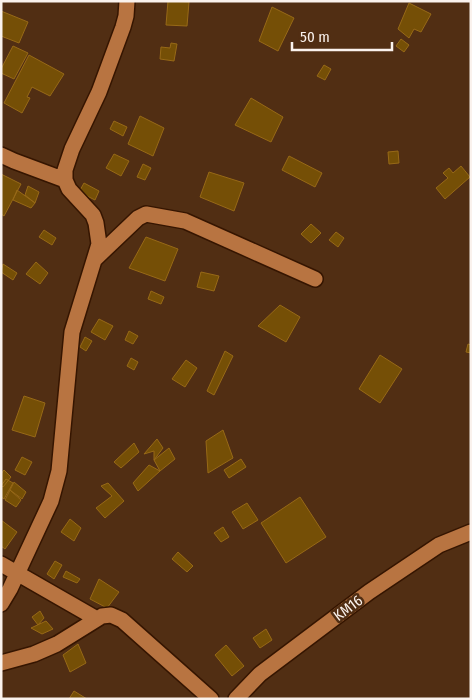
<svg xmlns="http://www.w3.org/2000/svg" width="472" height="700" viewBox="0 0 472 700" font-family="'Fira Sans Condensed',sans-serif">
<rect width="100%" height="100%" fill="#512e13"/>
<path fill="#754f06" stroke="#976917" d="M168,1L189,2L187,26L166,25Z
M409,3L431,14L421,32L414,29L409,38L398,29Z
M272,7L294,18L278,51L259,41Z
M1,11L28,22L19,43L1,36Z
M401,39L409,45L404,52L396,46Z
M171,43L177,44L174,61L160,59L161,47L170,48Z
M13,46L28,53L14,79L1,73V69Z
M29,55L64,74L50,96L32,87L27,97L30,98L22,113L4,103Z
M324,65L331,69L325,80L317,76Z
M251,98L283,117L271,142L235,125Z
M140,116L164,128L153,156L128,144Z
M114,121L127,127L123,136L110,129Z
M398,151L399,163L389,164L388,152Z
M114,154L129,161L121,176L106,168Z
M289,156L322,173L315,187L282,170Z
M143,164L151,168L145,180L137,177Z
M461,166L470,177L445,199L436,188L448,178L443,173L449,168L453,173Z
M209,172L244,183L234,211L200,197Z
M1,174L21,184L4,216L1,214Z
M84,183L99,191L95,200L79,192Z
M28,186L39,192L35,203L25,195Z
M17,190L35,203L31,208L13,200Z
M311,224L321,233L311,243L301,234Z
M44,230L56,238L52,245L39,237Z
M336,232L344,238L338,247L329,240Z
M146,237L178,249L165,281L129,268Z
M36,262L48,273L40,284L26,274Z
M3,264L17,273L13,280L1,272Z
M201,272L219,276L214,291L197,287Z
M151,291L164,297L161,304L148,299Z
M280,305L300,317L286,342L258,326Z
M99,319L113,326L105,340L91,332Z
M129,331L138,336L133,344L125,340Z
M85,337L92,341L86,351L80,347Z
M468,344L471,345V353L466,352Z
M225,351L233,356L214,395L207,391Z
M380,355L402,369L380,403L359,389Z
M131,358L138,362L134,370L127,366Z
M186,360L197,368L185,387L172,379Z
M24,396L45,403L35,437L12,430Z
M223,430L233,458L208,473L206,441Z
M157,439L163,448L154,460V451L144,454Z
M134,443L139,452L121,468L114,462Z
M169,448L175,459L160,471L154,460Z
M22,457L32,462L25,475L15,470Z
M241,459L246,467L229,478L224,470Z
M149,465L160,471L138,491L133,483Z
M4,470L11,477L3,487L1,485V474Z
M6,479L13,483L4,499L1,497V486Z
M14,482L26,492L22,499L10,490Z
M108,483L124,501L105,518L96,508L112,496L101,486Z
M10,490L21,500L16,507L5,500Z
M300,497L326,537L286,563L261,523Z
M247,503L258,520L243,529L232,512Z
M70,519L81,528L74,541L61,532Z
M1,520L17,532L5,549L1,546Z
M223,527L229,537L221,542L214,533Z
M178,552L193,566L187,572L172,559Z
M55,561L62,565L54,579L47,574Z
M66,571L80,579L77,583L63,577Z
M99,579L119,592L107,608L90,599Z
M40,611L44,618L38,625L32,617Z
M46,621L53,629L42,634L31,628Z
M266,629L272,640L260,648L253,638Z
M78,644L86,663L70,672L63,655Z
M226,645L244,666L232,676L215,655Z
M74,691L87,699H69Z"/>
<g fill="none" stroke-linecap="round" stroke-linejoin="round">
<g stroke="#351500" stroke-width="18">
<path id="minor" d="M1,155L14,161L65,180
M95,259L138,218L146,214L185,221L315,279
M1,564L97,619
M1,604L10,589L51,501L59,471L72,332L99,244L96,223L93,215L69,189L65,180V170L72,149L99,92L123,27L126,16L127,1
M1,663L34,654L57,644L102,616L111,615L122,620L211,699
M236,699L260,674L369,592L439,545L471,532"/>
</g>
<use href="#minor" stroke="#b87441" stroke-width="15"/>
</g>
<g text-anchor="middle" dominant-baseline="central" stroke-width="5" stroke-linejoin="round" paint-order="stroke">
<g font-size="15" fill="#faf2ed" stroke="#512e13">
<text transform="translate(348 608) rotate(-37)">KM16</text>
</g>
</g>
<rect width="472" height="700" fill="none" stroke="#faf2ed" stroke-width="5"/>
<path d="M292 42v8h100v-8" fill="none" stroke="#faf2ed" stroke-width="2.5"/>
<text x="300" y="42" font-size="15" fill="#faf2ed" stroke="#512e13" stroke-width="4" paint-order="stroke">50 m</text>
</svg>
